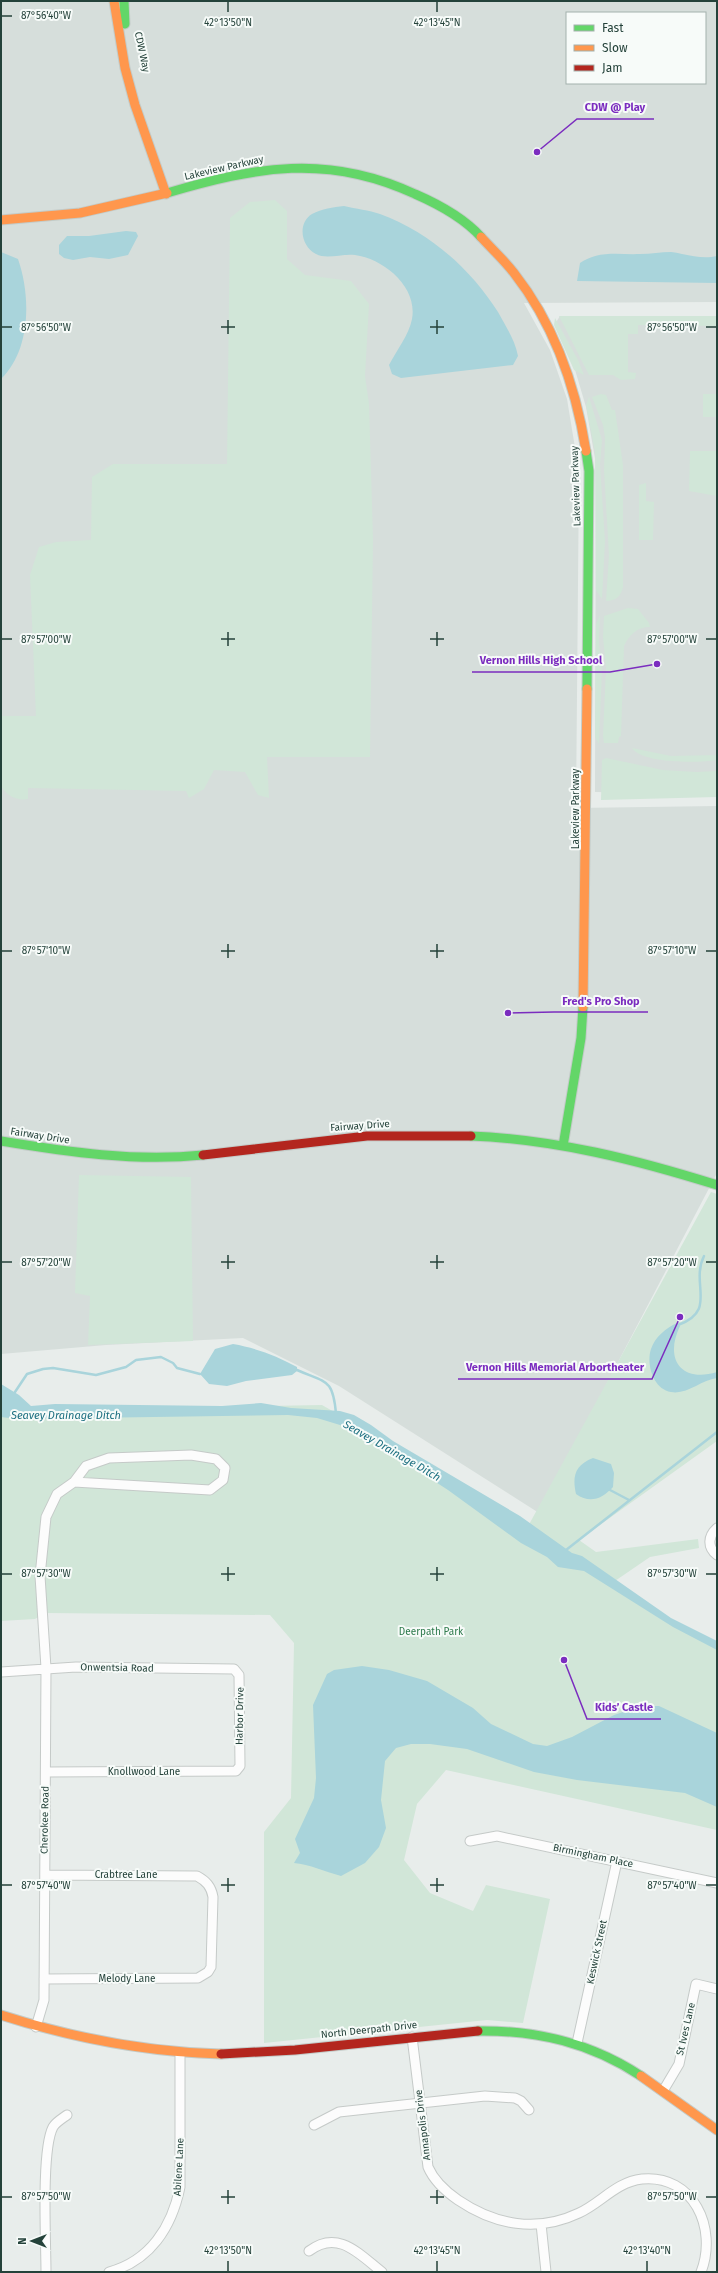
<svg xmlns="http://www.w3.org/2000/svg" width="718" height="2273" viewBox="0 0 718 2273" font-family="'Fira Sans',sans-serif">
<rect width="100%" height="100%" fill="#e8edeb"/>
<path fill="#d6dedb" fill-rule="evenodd" d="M1,1H717V302L524,303L550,350L567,399L579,472L576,808L717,806V1173L539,1513L339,1386L243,1338L106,1345L1,1354ZM567,13H705V83H567Z
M560,316L717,317V794L595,792L596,464L586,407L573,363L555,324Z"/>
<path fill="#d1e6d8" d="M275,200L287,211V259L305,275L351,281L369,304L365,376L369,404L373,540L370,757H267L269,798L258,795L245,772L214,770L204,789L189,798L186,791L28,788V799C17,801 7,796 1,786V716H36L30,575L39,547L56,542L91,540L92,477L113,464H227L230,218L250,202Z
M559,316H717V326L638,325V334H628V372L636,373L635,379L621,380L613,375H589Z
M555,318L578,360L584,375L574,370L554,325Z
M601,394L606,395L612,410H615L623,465V587C621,596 616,601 606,601L609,555L604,471L605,438L603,425L592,397Z
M703,394H717V417H703Z
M589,397L602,440L600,465L605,541L602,599L596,590L595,452L586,405Z
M690,451H717V496L689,491Z
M646,483V501L654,502L653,540H639V485Z
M628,608L638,609L649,623L650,627C637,627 629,635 624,646L621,736L619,737L618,743H604L603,736L606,668L603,637L604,616Z
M600,615L599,642L602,669L599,744L595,737V727L596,624Z
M632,748L671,756L717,755V760C699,763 643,764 632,748Z
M606,758L663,770L697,772L717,771V797L601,800L602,760Z
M79,1175L191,1177L193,1341L88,1345L90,1296L75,1293Z
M711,1192L717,1194V1441L579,1540L596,1552L698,1539L699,1548L650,1557L612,1583L717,1648V1830L446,1770L417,1804L404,1860L430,1893L473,1911L486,1885L550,1899L523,2023L487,2020L264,2043V1832L291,1798L294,1643L270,1615L45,1613L35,1619L1,1621V1411L322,1405L435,1470L526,1530Z"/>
<path fill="#a9d4db" d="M344,206C356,209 369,210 380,214C429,232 470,268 498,312C506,327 515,340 518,356L513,365L401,378L392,374L389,365C396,351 409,335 412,319C418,287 384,259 355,255C343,253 327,260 316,254C301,247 297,223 312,214C322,209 333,207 344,206Z
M126,231L136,232L138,236L128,255L109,259L90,257L73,260L64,258L59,254V245L67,236H89Z
M1,252L18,259C31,296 31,350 1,379Z
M671,252C687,254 701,260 717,256V283L577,281L580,263C599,250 619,255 640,254C651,254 661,252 671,252Z
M677,1323L680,1326C664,1359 681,1383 717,1372V1378C701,1380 687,1395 671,1392C653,1389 646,1364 651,1349C655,1337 666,1328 677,1323Z
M233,1344C256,1348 277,1356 297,1367V1371L292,1375L246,1381L227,1386L209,1384L200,1374L215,1349Z
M1,1384L19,1395L31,1406L55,1404L222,1406L261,1403L291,1408L340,1411L354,1415L371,1425L393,1441L520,1516L572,1553L582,1556L671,1618L717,1641V1650L673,1627L584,1571L558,1567L547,1557L521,1543L448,1490L380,1446L340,1425L317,1418L288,1415L17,1419L1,1417Z
M593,1458L611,1464L614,1473L613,1487C602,1499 590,1504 576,1494C572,1476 575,1465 593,1458Z
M362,1666L389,1670L427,1681L473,1708L491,1724L533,1744L547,1746L572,1737L614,1715L641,1706H659L717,1733V1807L685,1793L577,1780L534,1772L467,1749L430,1744H411L396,1748L385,1761L381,1800L386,1828L379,1847L365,1863L341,1876C326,1872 309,1864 294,1863L300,1853L295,1839L314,1798L316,1778L313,1705L327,1674L334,1670Z"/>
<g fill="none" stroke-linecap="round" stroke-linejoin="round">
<path stroke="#a9d4db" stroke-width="2.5" d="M678,1325C718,1311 690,1284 704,1256
M297,1370C326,1383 333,1378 336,1414
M15,1392L27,1374L43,1369L53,1368L96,1375L126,1367L136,1360L161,1357L173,1363L177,1368L200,1374
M610,1490L629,1500
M566,1550L717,1432"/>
<g stroke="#c5cac8" stroke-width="11">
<path id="street" d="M717,1528C708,1536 707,1547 717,1555
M1,1672L76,1667L234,1669L239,1675L240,1766L236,1771L46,1772
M470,1841L497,1836L717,1883
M44,1979L198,1978L208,1972L211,1967L213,1897C211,1886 206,1881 197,1876L45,1875
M36,2027L44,2000L46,1668L40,1576L46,1517L57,1494L74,1482L210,1490L223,1480L225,1468L216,1459L191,1455L109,1458L86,1466L74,1482
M412,2037L428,2167C434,2181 445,2191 458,2200C495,2225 537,2233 579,2213C601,2203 616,2182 642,2179C693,2174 718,2228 701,2272
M577,2043L617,1861
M663,2091L679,2064L696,1984L717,1989
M314,2125L339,2112L485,2096L515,2098L521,2101L529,2110
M541,2224L546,2272
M309,2251C338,2229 359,2254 382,2272
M46,2272C46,2242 41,2150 53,2127C56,2122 63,2118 67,2115
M109,2272C150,2261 172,2227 180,2187V2053"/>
</g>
<g stroke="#c3cbc8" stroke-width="11">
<path id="fast" d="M124,1L125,24
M167,193C256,167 327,153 415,194C438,204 464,218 481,237
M586,451L589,471L587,689
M471,1136C555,1139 637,1160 717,1185
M1,1141C68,1152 135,1162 203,1155
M563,1146L581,1038L583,1007
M478,2031C538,2030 591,2043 641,2076"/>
</g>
<g stroke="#c3cbc8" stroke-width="11">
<path id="slow" d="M114,1L125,68L135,105L166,194
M1,220L80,213L167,193
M481,237C492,249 504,260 514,273C554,324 576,388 586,451
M583,1007L587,689
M1,2015C73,2038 145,2052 221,2054
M641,2076L717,2130"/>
</g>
<g stroke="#c3cbc8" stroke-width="11">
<path id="jam" d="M203,1155L367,1136H471
M221,2054L295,2050L478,2031"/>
</g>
<use href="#street" stroke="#fcfcfc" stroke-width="9"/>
<use href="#fast" stroke="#63d668" stroke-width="9"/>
<use href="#slow" stroke="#ff974d" stroke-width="9"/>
<use href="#jam" stroke="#b3261e" stroke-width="9"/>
</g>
<path fill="none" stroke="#24423a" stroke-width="1.5" d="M228,2V12M437,2V12M2,16H12M228,320V334M437,320V334M2,327H12M221,327H235M430,327H444M706,327H716M228,632V646M437,632V646M2,639H12M221,639H235M430,639H444M706,639H716M228,944V958M437,944V958M2,951H12M221,951H235M430,951H444M706,951H716M228,1255V1269M437,1255V1269M2,1262H12M221,1262H235M430,1262H444M706,1262H716M228,1567V1581M437,1567V1581M2,1574H12M221,1574H235M430,1574H444M706,1574H716M228,1878V1892M437,1878V1892M2,1885H12M221,1885H235M430,1885H444M706,1885H716M228,2190V2204M437,2190V2204M2,2197H12M221,2197H235M430,2197H444M706,2197H716M228,2261V2271M437,2261V2271M647,2261V2271"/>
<g text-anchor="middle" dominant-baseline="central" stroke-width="4" stroke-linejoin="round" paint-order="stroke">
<g font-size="10" fill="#24423a" stroke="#f7fbf9">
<text transform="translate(142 52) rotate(78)">CDW Way</text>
<text transform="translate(224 168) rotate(-13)">Lakeview Parkway</text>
<text transform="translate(576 486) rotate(-92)">Lakeview Parkway</text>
<text transform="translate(576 809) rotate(-90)">Lakeview Parkway</text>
<text transform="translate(360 1126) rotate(-4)">Fairway Drive</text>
<text transform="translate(40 1136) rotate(9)">Fairway Drive</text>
<text transform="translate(117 1668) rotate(1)">Onwentsia Road</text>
<text transform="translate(240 1716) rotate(-89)">Harbor Drive</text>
<text x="144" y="1772">Knollwood Lane</text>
<text transform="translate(45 1820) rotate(-89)">Cherokee Road</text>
<text transform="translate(593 1856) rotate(12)">Birmingham Place</text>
<text x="126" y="1875">Crabtree Lane</text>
<text transform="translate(597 1952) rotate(-78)">Keswick Street</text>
<text x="127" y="1979">Melody Lane</text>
<text transform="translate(686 2029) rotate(-77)">St Ives Lane</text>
<text transform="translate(369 2030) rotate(-6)">North Deerpath Drive</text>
<text transform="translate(423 2125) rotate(-97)">Annapolis Drive</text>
<text transform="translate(179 2167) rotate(-87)">Abilene Lane</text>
</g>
<g font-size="10" fill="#2d7a4b" stroke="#f7fbf9">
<text x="431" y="1632">Deerpath Park</text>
</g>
<g font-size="11" font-style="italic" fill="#1c6f80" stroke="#f7fbf9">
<text x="66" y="1415">Seavey Drainage Ditch</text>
<text transform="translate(392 1451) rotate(30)">Seavey Drainage Ditch</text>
</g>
</g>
<g font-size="10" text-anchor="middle" fill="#24423a" stroke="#f7fbf9" stroke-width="4" stroke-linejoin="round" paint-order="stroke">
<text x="46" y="19">87°56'40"W</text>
<text x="228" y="26">42°13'50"N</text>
<text x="437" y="26">42°13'45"N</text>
<text x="672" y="331">87°56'50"W</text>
<text x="46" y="331">87°56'50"W</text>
<text x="672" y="643">87°57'00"W</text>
<text x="46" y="643">87°57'00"W</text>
<text x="672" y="954">87°57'10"W</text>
<text x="46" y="954">87°57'10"W</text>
<text x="46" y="1266">87°57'20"W</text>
<text x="672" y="1266">87°57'20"W</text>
<text x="46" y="1577">87°57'30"W</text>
<text x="672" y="1577">87°57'30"W</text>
<text x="46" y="1889">87°57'40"W</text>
<text x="672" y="1889">87°57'40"W</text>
<text x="46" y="2200">87°57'50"W</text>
<text x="672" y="2200">87°57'50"W</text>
<text x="228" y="2254">42°13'50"N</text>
<text x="437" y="2254">42°13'45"N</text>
<text x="647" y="2254">42°13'40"N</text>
</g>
<path fill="none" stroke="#7b2cbf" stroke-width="1.5" d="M537 152L577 119H654M657 664L610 672H472M508 1013L554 1012H648M680 1317L652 1379H458M564 1660L587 1719H661"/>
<g fill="#7b2cbf" stroke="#f7fbf9" stroke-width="1.5">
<circle cx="537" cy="152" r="4"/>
<circle cx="657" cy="664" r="4"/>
<circle cx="508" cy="1013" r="4"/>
<circle cx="680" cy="1317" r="4"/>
<circle cx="564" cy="1660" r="4"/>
</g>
<g font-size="11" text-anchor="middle" font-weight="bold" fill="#7b2cbf" stroke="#f7fbf9" stroke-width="4" stroke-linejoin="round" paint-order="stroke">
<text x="615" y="111">CDW @ Play</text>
<text x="541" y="664">Vernon Hills High School</text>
<text x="601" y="1005">Fred's Pro Shop</text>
<text x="555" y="1371">Vernon Hills Memorial Arbortheater</text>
<text x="624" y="1711">Kids’ Castle</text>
</g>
<rect width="718" height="2273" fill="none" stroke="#24423a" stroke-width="4"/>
<rect x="566" y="12" width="140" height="72" fill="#f7fbf9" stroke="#a3b1ad"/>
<rect x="574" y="25" width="20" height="6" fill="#63d668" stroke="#a3b1ad"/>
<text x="602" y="32" font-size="12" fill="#24423a">Fast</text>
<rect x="574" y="45" width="20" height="6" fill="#ff974d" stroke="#a3b1ad"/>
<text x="602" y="52" font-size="12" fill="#24423a">Slow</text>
<rect x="574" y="65" width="20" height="6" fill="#b3261e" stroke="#a3b1ad"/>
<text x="602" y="72" font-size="12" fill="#24423a">Jam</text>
<g transform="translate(32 2241) rotate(270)" stroke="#f7fbf9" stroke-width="3" paint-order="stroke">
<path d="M0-3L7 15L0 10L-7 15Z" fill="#24423a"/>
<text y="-6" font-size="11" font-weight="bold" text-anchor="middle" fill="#24423a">N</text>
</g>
</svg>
